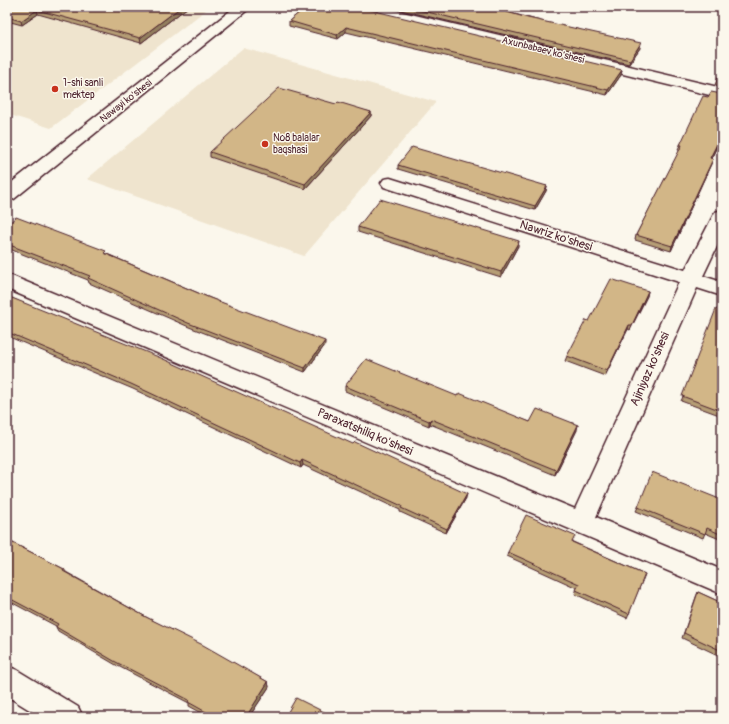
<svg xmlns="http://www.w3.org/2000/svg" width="729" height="724" viewBox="0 0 729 724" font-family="Pangolin,sans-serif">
<rect width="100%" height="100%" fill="#fbf7ec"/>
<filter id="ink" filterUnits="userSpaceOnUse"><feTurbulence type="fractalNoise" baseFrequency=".025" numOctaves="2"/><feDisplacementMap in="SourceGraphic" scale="8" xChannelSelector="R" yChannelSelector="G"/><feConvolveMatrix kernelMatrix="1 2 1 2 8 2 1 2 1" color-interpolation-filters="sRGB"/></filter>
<g filter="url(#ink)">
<path fill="#efe4ce" d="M7,7H210L51,128L7,114Z
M243,48L436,102L304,256L87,179Z"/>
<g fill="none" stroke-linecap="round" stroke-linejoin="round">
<g stroke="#4a1f2b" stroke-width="3">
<path id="minor" d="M235,7H251L14,199L7,201V186Z
M356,7H381L722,88V98L363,11L358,10Z
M390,178L685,270L713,216L715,212L722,210V236L703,276L722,282V296L697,288L596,517L722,570V594L7,289V274L575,509L679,282L384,187L381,183L384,179Z
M7,666L17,670L78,707L83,717H41L7,696Z"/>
</g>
<use href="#minor" fill="#fbf7ec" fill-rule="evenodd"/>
</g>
<path fill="#b59d74" stroke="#4a1f2b" d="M7,7H188L141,43L38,14L22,25L7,21Z
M306,7L621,75L607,95L346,32L338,39L289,26V21Z
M388,7H489L640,48L629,64Z
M722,70V87L715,85L717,80Z
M722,94V136L711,159V164L671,251L635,240L636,235L680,150L678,149L680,145L708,97Z
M336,104L371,112V116L305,189L210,157V152Z
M398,165L547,186L546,191L535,210L398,169Z
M7,225L107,254L210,298L325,345L305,372L189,327L89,283L88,280L7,248Z
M358,227L518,246L501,277L358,232Z
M648,291L647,296L630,330L628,329L605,376L565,361L567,356L589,321Z
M7,296L466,498L446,533L400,512V510L303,465L301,468L133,389L7,336Z
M722,311V416L681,401Z
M345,386L457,396L530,422L577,430L555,475L430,424L429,426L345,391Z
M722,500V540L705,533L703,538L636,511L638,507Z
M7,540L64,569L66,572L146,617L268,682L269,687L249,717H209L189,706V703L116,665L58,631L56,627V626L7,600Z
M573,542L645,574L627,618L575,594L577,588L507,556L508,552Z
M698,592L722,603V657L682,638L696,597Z"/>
<path fill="#937f5e" stroke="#4a1f2b" d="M181,7H188L141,43L140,38Z
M37,10L38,14L22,25L21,21Z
M346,27V32L338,39L337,35Z
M641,43L640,48L629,64L630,60Z
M622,70L621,75L607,95L608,90Z
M371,112V116L305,189V184Z
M722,134V136L709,163L710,158Z
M713,159L711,164L671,251L672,246Z
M547,186L546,191L535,210V206Z
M519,241L518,246L501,277V272Z
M648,291L647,296L630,330L632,325Z
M629,325L628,329L605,376L607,371Z
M325,341V345L305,372V368Z
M431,419L430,424L429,426V421Z
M578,425L577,430L555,475L556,470Z
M302,460L303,465L301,468L300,463Z
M467,494L466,498L446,533L447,529Z
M268,682L269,687L249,717H246Z"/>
<path fill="#d2b687" stroke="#4a1f2b" d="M7,7H181L140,38L37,10L21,21L7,17Z
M306,7H358L622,70L608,90L346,27L337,35L289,21Z
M406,7H489L528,18L641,43L630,60Z
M722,70V82L717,80Z
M279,88L336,104L338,102L371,112L305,184L210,152Z
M711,92L722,94V134L710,158L713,159L672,246L636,235L682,145H680L703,96L708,97Z
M412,147L547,186L535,206L398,165Z
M380,199L519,241L501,272L358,227Z
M16,217L106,251L104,253L210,298L325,341L305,368L188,323L88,278L90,276L7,244V225Z
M611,279L648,291L632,325H629L607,371L567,356L586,320L589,321Z
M7,296L161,358L353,444L355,442L467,494L447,529L401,508L402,506L302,460L300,463L131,384L7,332Z
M716,309L722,311V411L682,396Z
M366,359L457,396L459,393L530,422L537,409L578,425L556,470L431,419L429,421L345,386Z
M652,472L722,500V535L707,528L705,534L638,507Z
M526,515L575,536L572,542L645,574L629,614L576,590L579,584L508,552Z
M7,540L64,569L63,571L146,617L203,645L268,682L246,717H215L188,702L189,700L114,661L56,627L58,624L7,597Z
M698,592L722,603V651L684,633Z
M296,698L334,717H285Z"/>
</g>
<g fill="#c8321e" stroke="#fbf7ec" stroke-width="1.5">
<circle cx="55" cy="89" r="4"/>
<circle cx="265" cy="144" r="4"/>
</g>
<g text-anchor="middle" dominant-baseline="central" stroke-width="3" stroke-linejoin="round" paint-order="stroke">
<g font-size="10" fill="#4a1f2b" stroke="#fbf7ec">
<text transform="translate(543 50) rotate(14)">Axunbabaev ko'shesi</text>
<text transform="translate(126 101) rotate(-38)">Nawayi ko'shesi</text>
</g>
<g font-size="10" fill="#4a1f2b" stroke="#fbf7ec" text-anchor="start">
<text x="63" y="83">1-shi sanli<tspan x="63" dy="12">mektep</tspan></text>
<text x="273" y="138">№8 balalar<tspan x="273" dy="12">baqshasi</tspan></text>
</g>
<g font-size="12" fill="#4a1f2b" stroke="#fbf7ec">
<text transform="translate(556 236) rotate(18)">Nawriz ko'shesi</text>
<text transform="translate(650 369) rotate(-66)">Ajiniyaz ko'shesi</text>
<text transform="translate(365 432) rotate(23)">Paraxatshiliq ko'shesi</text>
</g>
</g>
<rect width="729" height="724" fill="none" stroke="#fbf7ec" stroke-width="24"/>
<rect x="12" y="12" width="705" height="700" fill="none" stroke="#4a1f2b" stroke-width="1.5" filter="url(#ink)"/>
</svg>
